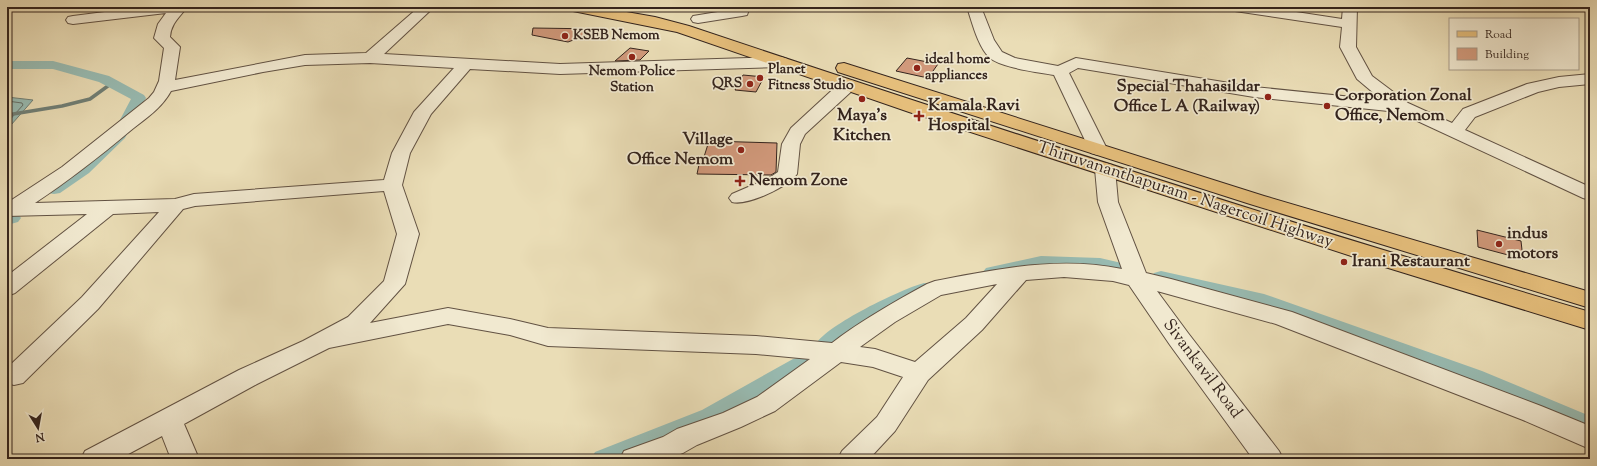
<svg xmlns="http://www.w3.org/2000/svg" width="1597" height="466" viewBox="0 0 1597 466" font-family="'Sorts Mill Goudy',serif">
<rect width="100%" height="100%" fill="#eaddb6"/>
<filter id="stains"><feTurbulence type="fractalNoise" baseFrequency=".005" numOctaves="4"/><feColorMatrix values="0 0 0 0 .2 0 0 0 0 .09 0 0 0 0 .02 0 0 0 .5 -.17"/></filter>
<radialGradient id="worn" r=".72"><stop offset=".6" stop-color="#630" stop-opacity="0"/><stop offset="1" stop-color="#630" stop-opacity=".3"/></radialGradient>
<path fill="#98bbb2" stroke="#707f76" d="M7,97L33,100L11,125L7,127Z"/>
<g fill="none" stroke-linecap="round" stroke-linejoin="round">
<path stroke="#667068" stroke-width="1" d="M7,101L22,103L23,105L7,123"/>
<path stroke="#707f76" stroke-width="3.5" d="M7,115L62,106L90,99L112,83"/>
<path fill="#98bbb2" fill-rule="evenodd" d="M7,61H53L109,76L144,95L146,98L125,138L89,173L60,193L54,194L48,193L46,189L48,185L77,167L113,133L131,99L99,82L53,69H7Z
M12,213L18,214L21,218L18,222L7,225V214Z
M1041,256L1100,258L1126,264L1128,268L1126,272L1119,274L1100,270L1041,268L993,278L986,276L983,272L986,268Z
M1161,271L1264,294L1482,371L1590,416V435L1466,383L1252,305L1154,281L1151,277L1154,273Z
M924,283L931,284L934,289L931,294L880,318L833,349L826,351L819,349L816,344C827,325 901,289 924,283Z
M801,357L809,359L812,365L809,371L718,422L628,459H591L595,452L702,410L793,359Z"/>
</g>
<path fill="#d1997b" stroke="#34241d" d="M533,28L600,29V30L568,42L532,35Z
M630,48L649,51L640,60L615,61Z
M907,58L938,64L928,78L896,71Z
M743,75L764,77L756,92L735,90Z
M709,141L777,143L776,172L771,175L697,174L700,160H703Z
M1477,230L1521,241L1523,259L1478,247Z"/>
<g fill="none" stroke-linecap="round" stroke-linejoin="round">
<g stroke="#625243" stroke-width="2">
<path id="minor" d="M144,7H187C180,17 171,23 170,37L180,47L175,80L305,55L366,53L419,7H434L384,54L560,64L781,57L787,59L789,62L787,65L781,67L560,74L470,69L431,114L410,153L402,185L419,234L405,284L370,323L448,308L510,319L548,328L756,336L832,343C862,320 894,302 927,284L935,281C997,269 1059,256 1122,269L1098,202L1095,169L1098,165L1105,163L1112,165L1115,169L1118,202L1146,273L1171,279L1292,312L1541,406L1590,426V449L1523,420L1276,324L1157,291L1188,333L1279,451L1283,459H1253L1170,345L1129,285L1113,281L1064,277L1026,280L982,330L928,380L895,431L869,459H838L842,451L877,417L903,377L873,367L841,362L775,411L741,427L697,445L683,453L666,459H620L624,451L663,437L677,429L723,413L757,397L810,359L756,354L548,346L510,335L448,324L329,348L257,384L184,424L199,459H171L162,436L119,459H81L85,451L239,370L303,341L348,317L384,281L397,234L384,191L195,206L183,209L98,309L23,383L14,385L7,383V368L82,297L159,212L113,214L15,293L7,296V276L87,214L7,216V203L62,167L149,98L154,92L159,81L164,48L154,38L158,24L166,13L73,24L68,23L66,20L68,17L73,16ZM370,63L454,68L414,112L392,153L384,180L194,194L175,199L35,203C68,181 99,157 130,131C145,119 162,108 171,91L263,72L305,65ZM997,284L966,318L915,362L875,349L860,347L895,322L941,295Z
M736,7H750L747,15L742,16L698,23L693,22L691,19L693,16L736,9Z
M967,7H981L994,40L1002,52L1015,58L1058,66L1076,58L1254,87L1382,100L1357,79L1340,47L1342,27L1235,11L1230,10L1228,7H1264L1342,19L1343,7H1357L1356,47L1372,76L1408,103L1452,123L1463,109L1527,84L1559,77L1590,74V84L1559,87L1538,92L1475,117L1465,130L1590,187V200L1583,198L1398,112L1254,97L1078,68L1069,73L1107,149L1105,153L1098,155L1091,153L1054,75C1038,72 1002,68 990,58C978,47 972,22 967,7Z
M848,80L854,81L856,85L854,89L805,134L800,144L797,174C788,187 747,206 732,202L729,198L732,194L769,178L778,172L782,144L791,128L842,81Z"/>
</g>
<g stroke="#34241d" stroke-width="2">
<path id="major" d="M566,7H598L655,17L689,26C987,126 1287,223 1590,312V330L1385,267L909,112L677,32L573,11L568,10Z
M844,63L1264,196L1590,292V308L1250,204L838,72L836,68L838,64Z"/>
</g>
<use href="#minor" fill="#f1e9d0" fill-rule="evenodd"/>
<use href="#major" fill="#e5be7b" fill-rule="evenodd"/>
</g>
<g fill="#8f2418" stroke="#f1e9d0" stroke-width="1.5">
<circle cx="565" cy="36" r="4"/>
<circle cx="632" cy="57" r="4"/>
<circle cx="917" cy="68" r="4"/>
<circle cx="760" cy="78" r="4"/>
<circle cx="750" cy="84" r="4"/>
<circle cx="1268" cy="97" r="4"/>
<circle cx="862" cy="99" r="4"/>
<circle cx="1327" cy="106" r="4"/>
<path d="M917 110h4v4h4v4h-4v4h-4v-4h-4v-4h4z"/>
<circle cx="741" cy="150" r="4"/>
<path d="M738 175h4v4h4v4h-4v4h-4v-4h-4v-4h4z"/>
<circle cx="1499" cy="244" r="4"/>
<circle cx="1344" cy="262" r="4"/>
</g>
<g text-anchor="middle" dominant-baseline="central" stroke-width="3.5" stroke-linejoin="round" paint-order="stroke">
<g font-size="14" font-weight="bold" fill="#34241d" stroke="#f1e9d0" text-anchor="start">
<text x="573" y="36">KSEB Nemom</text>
<text x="925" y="60">ideal home<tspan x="925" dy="16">appliances</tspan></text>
<text x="768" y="70">Planet<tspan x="768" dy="16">Fitness Studio</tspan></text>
<text x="632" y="72" text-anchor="middle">Nemom Police<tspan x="632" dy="16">Station</tspan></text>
<text x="742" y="84" text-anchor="end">QRS</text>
</g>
<g font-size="17" font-weight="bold" fill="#34241d" stroke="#f1e9d0" text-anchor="start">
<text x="1260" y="87" text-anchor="end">Special Thahasildar<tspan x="1260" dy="20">Office L A (Railway)</tspan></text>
<text x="1335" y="96">Corporation Zonal<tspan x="1335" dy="20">Office, Nemom</tspan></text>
<text x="928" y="106">Kamala Ravi<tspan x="928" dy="20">Hospital</tspan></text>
<text x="862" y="116" text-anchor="middle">Maya's<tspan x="862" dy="20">Kitchen</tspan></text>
<text x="733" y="140" text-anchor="end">Village<tspan x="733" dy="20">Office Nemom</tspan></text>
<text x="749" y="181">Nemom Zone</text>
<text x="1507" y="234">indus<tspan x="1507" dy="20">motors</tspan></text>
<text x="1352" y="262">Irani Restaurant</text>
</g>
<g font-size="17" fill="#34241d" stroke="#f1e9d0">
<text transform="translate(1185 195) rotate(18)">Thiruvananthapuram - Nagercoil Highway</text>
<text transform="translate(1202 369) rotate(53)">Sivankavil Road</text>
</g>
</g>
<rect width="1597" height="466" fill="none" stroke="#eaddb6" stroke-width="24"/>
<rect x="8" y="8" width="1581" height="450" fill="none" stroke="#34241d" stroke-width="2"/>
<rect x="12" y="12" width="1573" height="442" fill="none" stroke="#34241d"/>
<rect x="1449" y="18" width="130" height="52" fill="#f1e9d0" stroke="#a59a88"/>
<rect x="1457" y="31" width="20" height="6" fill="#e5be7b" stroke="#a59a88"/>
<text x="1485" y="38" font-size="12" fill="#34241d">Road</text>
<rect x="1457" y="48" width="20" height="12" fill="#d1997b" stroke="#a59a88"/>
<text x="1485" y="58" font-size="12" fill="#34241d">Building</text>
<g transform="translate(38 428) rotate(169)" stroke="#f1e9d0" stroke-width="3" paint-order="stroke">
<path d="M0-3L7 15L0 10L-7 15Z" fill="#34241d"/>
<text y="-6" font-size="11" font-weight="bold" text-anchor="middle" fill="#34241d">N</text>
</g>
<rect width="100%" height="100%" filter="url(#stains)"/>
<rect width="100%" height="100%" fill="url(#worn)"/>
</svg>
